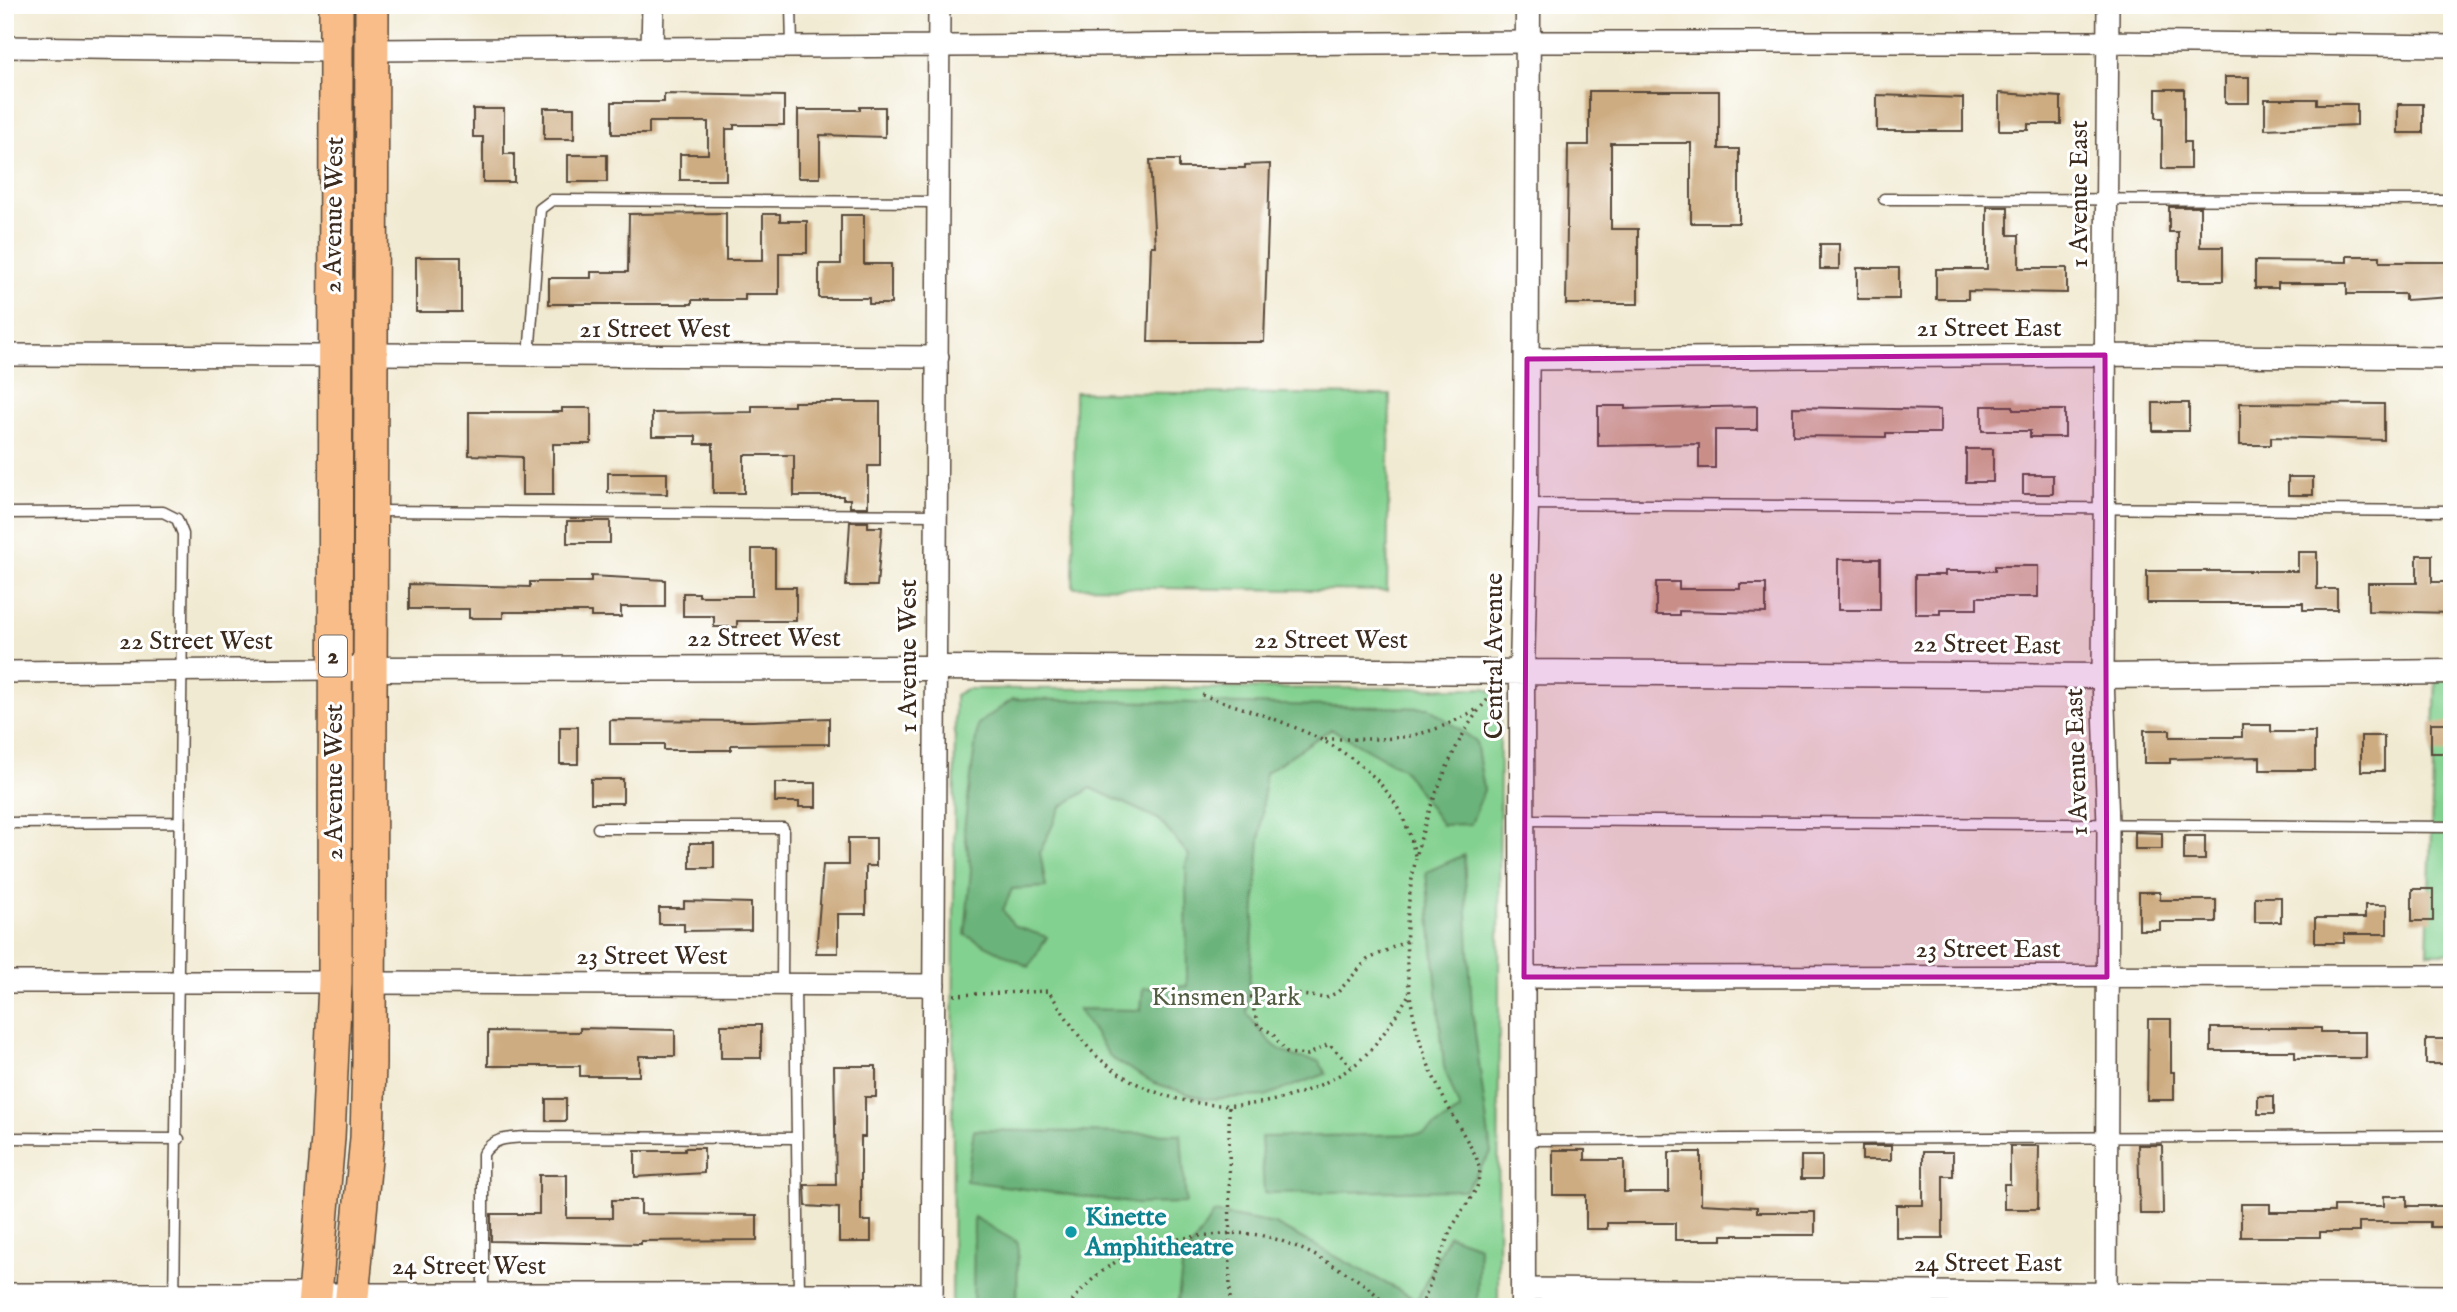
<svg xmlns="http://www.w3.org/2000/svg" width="2457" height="1312" viewBox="0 0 2457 1312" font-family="'IM FELL English',serif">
<rect width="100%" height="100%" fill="#fff"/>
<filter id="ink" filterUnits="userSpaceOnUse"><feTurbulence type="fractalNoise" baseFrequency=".0143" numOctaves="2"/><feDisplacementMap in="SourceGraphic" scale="14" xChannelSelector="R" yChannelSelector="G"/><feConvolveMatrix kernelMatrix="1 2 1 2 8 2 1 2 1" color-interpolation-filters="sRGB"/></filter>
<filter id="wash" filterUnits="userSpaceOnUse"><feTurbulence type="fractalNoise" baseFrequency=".00686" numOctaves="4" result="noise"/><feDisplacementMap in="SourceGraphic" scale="28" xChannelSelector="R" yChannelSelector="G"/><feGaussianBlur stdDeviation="1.57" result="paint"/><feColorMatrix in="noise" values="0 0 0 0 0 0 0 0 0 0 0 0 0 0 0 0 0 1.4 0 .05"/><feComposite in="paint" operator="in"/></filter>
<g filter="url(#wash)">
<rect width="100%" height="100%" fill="#f1ead2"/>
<path fill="#83d190" stroke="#5f7e57" stroke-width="2" d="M1075,392L1390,395L1387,591L1073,587Z
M2436,675H2452V953H2427Z
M1485,688L1496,695L1500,703L1498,1307H952L955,695L966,689Z"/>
<path fill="#6ab37a" stroke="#526e4c" stroke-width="2" d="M1013,699L1429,708L1476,741L1484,790L1471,824L1442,825L1403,769L1331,729L1265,773L1247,1013C1270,1044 1279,1057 1319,1061L1326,1074L1265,1096L1205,1099L1154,1083L1111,1058L1078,1009L1141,1010L1143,988L1187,986L1186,865L1189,855L1158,819L1091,788L1061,807L1040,852L1046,887L1012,889L1003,910L1014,926L1047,937L1029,967L965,935L971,869L964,829L978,724Z
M1464,855L1472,1011L1491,1153L1465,1190L1264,1193L1261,1137L1424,1134L1460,1110L1444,1067L1426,872Z
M974,1130L1181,1134L1186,1203L1137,1204L966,1181Z
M1214,1213L1275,1224L1417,1300L1448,1235L1479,1246L1477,1307H1177L1183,1260Z
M974,1217L1018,1243L1017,1307H973Z"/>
<g id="blocks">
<path fill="#cdac81" d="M2225,77H2249V103H2225Z
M2156,89H2184V142H2190V169H2162V118H2156Z
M1589,91H1719V149H1739V223H1691V143H1611V229H1638V304H1566L1568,145H1589Z
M1999,93L2061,97V124H2028V130H1999Z
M664,94L784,96V125H734V129H726V180H680V154H708V122H649V134H612V102H664Z
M1877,95L1963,98V131H1877Z
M2265,99H2317V104H2357V125L2265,129Z
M2398,104H2423V133H2398Z
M860,107H885V137L820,135V178H798V110H860Z
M544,108H574V139H544Z
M473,109H504V154H514V182H483V137H473Z
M568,155H607V182H568Z
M1150,160H1179V168H1245V165L1270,164L1264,342H1148L1151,246H1155Z
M1987,207H2008V235H2019V268H2067V293L1968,291V299H1936V269H1987Z
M2169,207H2200V247H2223V281H2178V232H2169Z
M726,213V260H763V214H780V221H807V253H779V294H745V300H692V304H549V278H591V272H628L629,214Z
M841,215H864V264H891V304H869V298H819V264H841Z
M1820,244H1839V269H1820Z
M2347,256H2380V262H2452V297L2405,300V294H2347V283H2278V288H2255V261L2347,262Z
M416,257H461V312H416Z
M1857,268H1899V299H1857Z
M794,402H880V466H868V507H850V499H843V496H794V455H744V493H713V444H696V436H652V413L752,412V406H794Z
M2153,403H2189V431H2153Z
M2240,403L2384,404V440L2271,437V445H2240Z
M1598,406H1625V409L1757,406V430H1715V468H1699V444L1598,446Z
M1982,406H2013V410H2065V437H2030V431H1982Z
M1793,407L1940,410V433H1886V437L1793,436Z
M562,408H591V444H553V495H522V457L469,455V412H562Z
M1966,449H1993V482H1966Z
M608,473H667V494L608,493Z
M2023,475H2053V494H2023Z
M2288,477H2313V495H2288Z
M567,521H610V543H567Z
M850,522H868V527H882L877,586H846Z
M752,549H775V587H796V621H737V627H714V616H683V593H699V596H752Z
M2298,552H2317V589H2337V610H2303V603H2147V571H2298Z
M2417,555H2432V582H2452V613L2368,611V583H2417Z
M1838,559H1880V610H1838Z
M1995,566H2038V597H1977V609H1940V614H1915V575H1945V571H1995Z
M591,576L665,580V607H621V617H591V612H503V618H469V609H409V584L530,587V582H591Z
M1656,582H1679V589H1740V584H1766V613L1679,611V615H1656Z
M829,718V744L731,745V750H664V744H610V720L752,721Z
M2431,723H2452V753H2431Z
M2242,725H2271V732H2315V770H2260V757L2170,759V763H2144V730H2170V737H2242Z
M560,727H578V764H560Z
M2361,736H2384V771H2361Z
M591,779H623V803H591Z
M775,783H816V807H799V802H775Z
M2135,832L2162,833V849H2135Z
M2184,836H2205V860H2184Z
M848,838H876V866H866V914H838V953H816L823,865H848Z
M690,843H714V868H690Z
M2412,889H2433V921H2412Z
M2139,892H2160V900H2216V922H2160V930H2139Z
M2255,897H2281V922H2255Z
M684,901L751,903V930L684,931V924H659V908H684Z
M2365,905H2387V934H2344V943H2315V918H2365Z
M2148,1019H2171V1072H2174V1100H2147Z
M721,1025H761V1058H721Z
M580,1028L675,1030V1056H639V1076H580V1066H488V1031L580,1032Z
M2211,1028H2321V1032H2366V1058H2295V1051H2211Z
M2426,1039H2450V1064H2426Z
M834,1066H876V1097H865V1137H861V1221H871V1242H839V1208L806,1206L805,1185H836Z
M2258,1096H2274V1114H2258Z
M546,1099H566V1121H546Z
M2138,1145H2162L2163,1214H2140Z
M1862,1146H1891V1160H1862Z
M2010,1146H2039L2038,1209H2004V1184H2010Z
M685,1148H704V1173L635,1177V1151H685Z
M1553,1150H1585V1160H1624V1192H1669V1152H1701V1204L1757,1207V1212H1815V1235H1722V1240H1675V1223H1607V1229H1586V1195H1553Z
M1923,1152H1953V1176H1943V1238H1896V1205H1923Z
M1801,1156H1822V1179H1801Z
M539,1175H567V1218H612V1200H641V1214L757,1215V1240L641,1241V1244L491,1241V1214H539Z
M2384,1196H2407V1206H2452V1227H2430V1222H2359V1232H2320V1237H2241V1204H2270V1212H2334V1206H2384Z"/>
</g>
</g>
<g filter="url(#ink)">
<use href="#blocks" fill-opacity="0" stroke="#564739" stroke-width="2"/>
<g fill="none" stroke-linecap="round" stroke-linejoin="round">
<g stroke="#564739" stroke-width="13">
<path id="service" d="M791,5L792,47
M1884,199L2452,200
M529,357L540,209L552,200L937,202
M1526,504L2452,511
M373,511L937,515
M5,513L163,512L177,519L183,534L174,1307
M1525,820L2452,827
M5,823L179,822
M598,828H783L782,984
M795,984L799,1294
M5,1138L179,1139
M1524,1140L2452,1136
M483,1294V1154C494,1137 508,1138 527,1137L797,1138"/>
</g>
<g stroke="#564739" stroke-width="24">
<path id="minor" d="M5,47L336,51
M652,48L653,5
M372,50L1528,42H2107L2452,46
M372,354L938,357
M5,355L333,356
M1527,359L2105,355L2452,358
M5,672L333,669
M1524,977L2452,976
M5,982H335
M370,983L934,985
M1523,1289L2452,1296
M5,1294H932
M932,1307L939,5
M2106,1307L2108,825L2103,676L2108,5"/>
</g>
<g stroke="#564739" stroke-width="27">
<path id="tertiary" d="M353,669L936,668L2103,676L2452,672
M1523,1307L1522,670L1526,504L1528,5"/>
</g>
<g stroke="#564739" stroke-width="36">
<path id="trunk" d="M314,1307L328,1138L335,982L336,5
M351,1307L367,1138L369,1063L372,5"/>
</g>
<path stroke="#564739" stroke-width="3.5" stroke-dasharray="2 5" stroke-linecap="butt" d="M1202,695C1288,723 1396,751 1415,856
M1325,739C1393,739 1419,743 1479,708
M954,995L1048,991C1065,1013 1079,1041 1100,1059C1170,1118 1269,1119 1346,1071C1373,1054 1393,1020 1410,993
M1229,996L1251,997L1278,992L1326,998L1338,992L1367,960L1408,940
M1258,996L1254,1010L1258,1026L1272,1033L1287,1053L1308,1055L1329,1044L1351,1066
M1229,1107L1230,1307
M1068,1307C1105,1257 1149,1240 1210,1235C1228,1233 1249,1232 1268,1237C1292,1243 1315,1255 1336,1267C1352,1276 1377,1290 1385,1307
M1421,1307L1451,1229L1477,1188L1480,1171L1476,1156C1460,1128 1443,1100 1431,1071C1393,983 1402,872 1439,786C1452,754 1468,719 1492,695"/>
<use href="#service" stroke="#fff" stroke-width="10"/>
<use href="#minor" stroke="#fff" stroke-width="21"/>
<use href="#tertiary" stroke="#fff" stroke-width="24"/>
<use href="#trunk" stroke="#f8bd89" stroke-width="33"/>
</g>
</g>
<path fill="#b5179e" fill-opacity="0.2" stroke="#b5179e" stroke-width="5" stroke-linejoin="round" d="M2105,355L2107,977H1524L1527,359Z"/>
<circle fill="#0f9aa8" stroke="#fff" stroke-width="2.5" cx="1071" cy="1232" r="7"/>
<g text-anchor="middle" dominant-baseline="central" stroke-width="6" stroke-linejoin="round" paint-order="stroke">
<rect fill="#fff" stroke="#766a62" stroke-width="2" x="319" y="635.5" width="28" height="41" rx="5"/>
<g font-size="24" font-weight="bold" fill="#3b2a1e">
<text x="333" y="656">2</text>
</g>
<g font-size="26" fill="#3b2a1e" stroke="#fff">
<text transform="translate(2079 194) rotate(-90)">1 Avenue East</text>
<text transform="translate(334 215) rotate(-89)">2 Avenue West</text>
<text x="1989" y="328">21 Street East</text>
<text x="655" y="329">21 Street West</text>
<text x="764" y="638">22 Street West</text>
<text x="1331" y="640">22 Street West</text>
<text x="196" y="641">22 Street West</text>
<text transform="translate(1987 645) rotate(1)">22 Street East</text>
<text transform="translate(908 656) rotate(-90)">1 Avenue West</text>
<text transform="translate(1494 656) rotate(-90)">Central Avenue</text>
<text transform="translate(2077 762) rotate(-92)">1 Avenue East</text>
<text transform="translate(334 782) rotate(-90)">2 Avenue West</text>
<text x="1988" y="949">23 Street East</text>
<text x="652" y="956">23 Street West</text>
<text x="1988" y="1263">24 Street East</text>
<text x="469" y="1266">24 Street West</text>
</g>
<g font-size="26" fill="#515c40" stroke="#fff">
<text x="1226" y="997">Kinsmen Park</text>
</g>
<g font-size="26" font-weight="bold" fill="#0d838f" stroke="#fff" text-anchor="start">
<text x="1085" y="1217">Kinette<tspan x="1085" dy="30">Amphitheatre</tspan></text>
</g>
</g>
<rect width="2457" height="1312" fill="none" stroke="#fff" stroke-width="28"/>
</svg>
